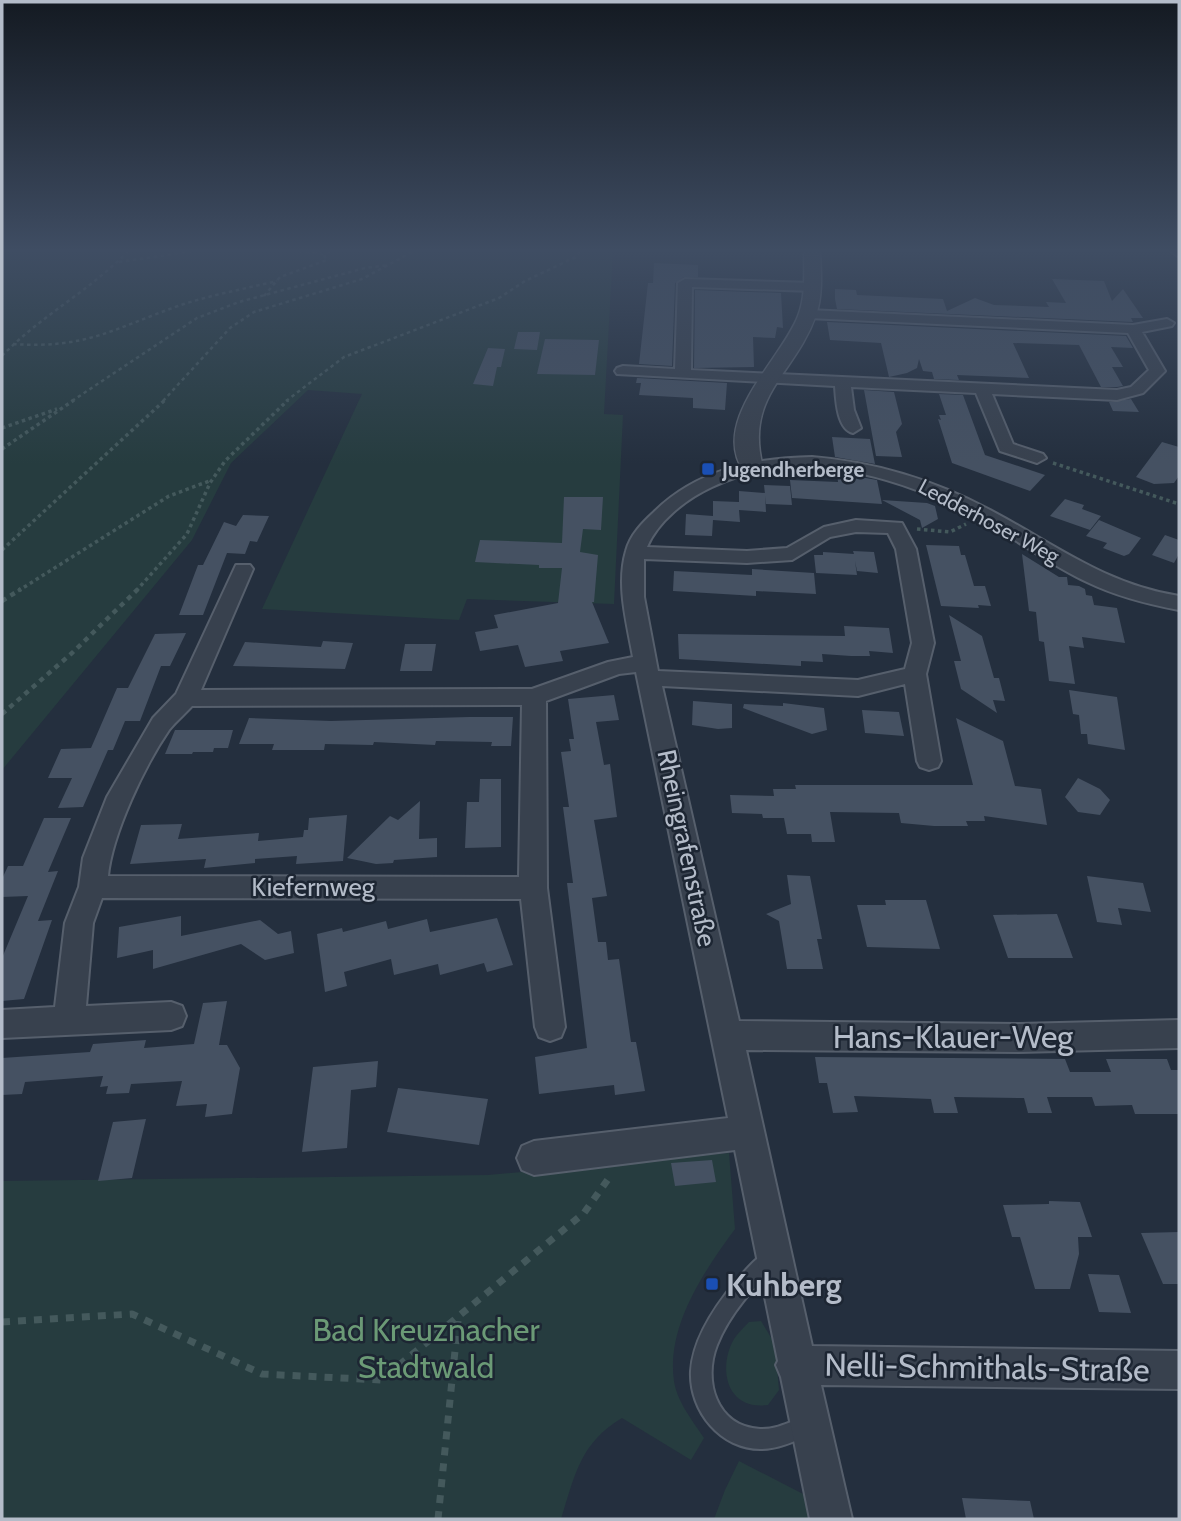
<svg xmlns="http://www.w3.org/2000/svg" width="1181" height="1521" viewBox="0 0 1181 1521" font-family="Cabin,sans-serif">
<rect width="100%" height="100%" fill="#242f3e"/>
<path fill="#263c3f" d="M2,251H613L604,414L623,415L614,604L467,599L459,620L262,609L362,394L308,390L231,463L192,540L2,770Z
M729,1153L735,1229C705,1270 666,1326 674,1381C677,1402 693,1421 704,1438L691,1460L622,1418C580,1443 575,1475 561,1519H2V1181L488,1175Z
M761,1321L775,1344L779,1390L768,1405C727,1411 717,1369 734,1339C738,1333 744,1327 749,1322Z
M739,1461L805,1495L810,1519H714L725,1490Z"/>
<path fill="#455162" d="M654,263L698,265V277H684L675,283L672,366L639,364L648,283H653Z
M1052,279L1104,281L1112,301L1123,289L1143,318H1131L1133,322L837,309L835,299V289L856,290L857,295L943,299L947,311L975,298L994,305L1049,307L1046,302L1066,303Z
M695,290L781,293L783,328L777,327L775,338L753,337L754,367L694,368Z
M827,322L1126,336L1133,348L1111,347L1123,367H1112L1123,386L1117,387H1101L1079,345L1013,343L1029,378L957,375L959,380L934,379L932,372L923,371L919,359L917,368L907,373L889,377L881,343L830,340Z
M518,332H540L537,350L514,349Z
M545,339L599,340L595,375L537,374Z
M488,348L505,349L501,367H497L493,386L473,384Z
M637,378L727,383L725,410L693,408V398L639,395L641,383H636Z
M864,390L894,392L902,424L896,432L902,457L876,456Z
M939,394L963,395L985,455L1045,475L1030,491L952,463L938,419L941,420L939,415H946Z
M1131,399L1139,412L1113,411L1109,402Z
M832,437L870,439L875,464L835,457Z
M1162,442L1179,447V476L1174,483L1154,484L1136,477Z
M837,473L877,480L882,504L792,498L790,480L838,482Z
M764,485L790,486L792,505L766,504Z
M739,491L765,493L766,512L739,510L740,522L713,520L712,536L685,535L686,514L713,516V501L739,502Z
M564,497H603L601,530L583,529L580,552L598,555L594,602H592L609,643L560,651L563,661L525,667L518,645L480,651L475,632L498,628L494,615L558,603L562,568H539V565L475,562L480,540L562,543Z
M1065,499L1084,505L1082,509L1101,516L1090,530L1050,516Z
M882,500L927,503L935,506L938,519L922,528L920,520Z
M243,515L269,516L257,542L250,541L245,554L227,553L203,615H179L198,565H203L224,522L236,526Z
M1099,520L1141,538L1129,554L1124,556L1103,548L1107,543L1086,536Z
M1165,535L1179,540V554L1174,563L1152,555Z
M926,545L959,546L961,555H965L974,586H985L991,606L978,605L979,608L941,606Z
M853,551L874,552L878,573L857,571L855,561L857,575L816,573L814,555H823V552L854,554Z
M1022,554L1059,577H1067L1068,585L1079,586L1085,589L1086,595L1092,596L1094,605L1117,608L1125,643L1082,637L1084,648L1069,646L1075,684L1049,681L1044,642L1039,641L1036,612L1029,611Z
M752,569L814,573L816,594L756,591V596L673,591L674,571L752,575Z
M949,615L982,636L994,678H999L1005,701L993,700L997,713L961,689L954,661H961Z
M844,626L889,628L893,653L869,651L870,656H851L822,654L823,662L801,661V666L679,659L678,634L845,636Z
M186,633L170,666H161L140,721H125L113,750H108L83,807L58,808L72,778H48L61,749L91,748L117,688H128L155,634Z
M323,641L353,643L345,669L233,666L245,642L321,647Z
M405,644H436L432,671H400Z
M1069,690L1117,697L1125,750L1088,744L1087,734H1081L1079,715L1073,714Z
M614,695L619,720L596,722L604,765L610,764L617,817L594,820L607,896L592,898L598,942H606L608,960L619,959L631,1042H636L645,1091L615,1095L614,1085L539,1094L535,1057L587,1048L567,883H573L563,807H569L561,752L571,751L569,739H574L568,699Z
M693,701L732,704V728L718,729L692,725Z
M783,703L824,708L827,730L812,734L743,708L744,704L783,706Z
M862,710L899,712L904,736L865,733Z
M469,717H513L511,746H491L492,742L436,741L435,745L374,742L373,745L325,744L324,750H272L274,744H239L249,718L331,721Z
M956,718L1003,741L1015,786L1041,789L1047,825L984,816L985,821H966L968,826H934L901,823L899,813L830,812L835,842H812L811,834H787L784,818H763L762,814L732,813L730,795L774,796L773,789H796L795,785H973Z
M175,730H233L228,748H214L213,752H193L192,754H165Z
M1078,778L1100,789L1110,800L1100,815L1078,812L1065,797Z
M480,779H501V847L465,848L467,802H479Z
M420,801L419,839L437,838V857L394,860L393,863L376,864L347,858L390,816L398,820Z
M347,815L343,861L296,864L297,856L255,859V863L204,868L206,859L130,864L141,825L182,824L178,839L259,833L258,841L303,837L304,830H308L309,818Z
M44,818H71L48,872L58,871L38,921L52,920L24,999L2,1001V958L28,896L2,897V879L8,866H23Z
M787,875L810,876L822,939H817L823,969H787L779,921L766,914L791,904Z
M1087,876L1143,883L1151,912L1118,908L1122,925L1097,922Z
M885,900H926L940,949L867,947L857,905H886Z
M1057,914L1073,958H1008L993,915Z
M181,916V936L260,920L278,934L291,931L294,953L265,960L241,944L153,969V950L117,958L119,927Z
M497,918L513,965L487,972L484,963L440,975L438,964L394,975L391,959L344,972L347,986L325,992L317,934L342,928L343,932L386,921L388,929L427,919L430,932Z
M227,1001L219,1045H227L240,1068L232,1114L205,1117L207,1104L176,1106L182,1081L131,1084L129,1093L106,1094L108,1086L100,1087L103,1076L25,1082L22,1094L2,1095V1058L90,1052L93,1044L146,1040L144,1048L194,1044L203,1003Z
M815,1057L1065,1059L1070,1072H1111L1106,1059H1167L1171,1070H1179V1114H1135L1132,1105L1095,1106L1092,1097H1047L1052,1113H1028L1024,1098L954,1097L958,1113H934L931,1099L854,1096L858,1112L833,1113L827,1083H819Z
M378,1061L376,1087L351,1090L347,1148L302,1152L313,1067Z
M398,1088L488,1099L479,1145L387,1132Z
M146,1119L132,1178L98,1181L113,1122Z
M712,1160L716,1182L675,1186L671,1163Z
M1049,1201L1080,1202L1092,1237H1078L1079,1254L1070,1289H1035L1020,1237H1012L1003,1205L1049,1204Z
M1179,1232V1284H1163L1141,1233Z
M1088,1274L1119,1275L1131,1313L1099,1312Z
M962,1498L1030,1501L1034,1519H966Z"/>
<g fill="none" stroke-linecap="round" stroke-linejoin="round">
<g stroke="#565f6c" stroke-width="4">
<path id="service" d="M772,1249L778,1252L781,1258L778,1264C754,1287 730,1313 717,1345C703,1380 716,1427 760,1429C776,1430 792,1421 806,1416L813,1419L816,1426L813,1433C797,1440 779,1449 762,1449C721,1450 689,1411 691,1371C693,1338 716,1305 736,1281C746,1270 758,1255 772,1249Z"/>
</g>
<g stroke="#565f6c" stroke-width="4">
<path id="minor" d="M1171,251H1179V257Z
M685,279L813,283L820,287L813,291L692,287L691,370L1117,390L1131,387L1149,370L1128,333L808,318L801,314L808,310L1133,325L1167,319L1174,323L1172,326L1142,332L1165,371L1143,393L1117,400L992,394L1013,444L1043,454L1046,458L1037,463L1000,451L976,393L851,387L854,410L861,428L853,433C837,429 836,400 835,386L617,374L615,371L617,368L623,366L675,369L678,283Z
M812,457C875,462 934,480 990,510C1055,544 1104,584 1179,596V610C1147,604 1116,596 1087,582C1049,564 1015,538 977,518C898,475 798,446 712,487C686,499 658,521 647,547L747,551L787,548L824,527L856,520L902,523L916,549L934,643L926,674L941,761L938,767L929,770L920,767L917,761L905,684L858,696L662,686L739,1021L1019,1024L1179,1020V1048L1019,1052L746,1050L812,1346L1179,1351V1389L821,1385L852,1519H810L781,1377L776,1365L778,1361L735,1150L534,1175L522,1170L517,1158L522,1146L534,1141L728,1118L636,672L619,674L546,701L547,888L565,1027L561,1037L550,1041L539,1037L535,1027L521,899L102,898L93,923L86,1006L171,1002L182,1006L186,1016L182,1026L171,1030L2,1038V1010L55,1007L65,923L79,887L83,858L107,797L153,718L176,694L236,565H250L253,569L201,690L532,689L608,662L633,657C627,623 616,585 626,551C630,535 642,523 654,512C696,470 754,458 812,457ZM856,532L888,533L896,549L912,643L905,669L858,680L658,671L644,597V559L747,563L792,560L830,537ZM522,705L519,877L108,876C112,834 145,765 169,730C176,721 185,714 192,706Z"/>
</g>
<g stroke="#565f6c" stroke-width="3">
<path id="tertiary" d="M804,251H820C821,272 823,295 816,315C795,375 744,395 763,467L760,472H744C709,421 781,360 798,316C806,296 804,272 804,251Z"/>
</g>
<path stroke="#44595c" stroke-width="2.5" stroke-dasharray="3.5 3.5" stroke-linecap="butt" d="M299,251L323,254L332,251
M119,262L194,251
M264,296L280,277L327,260L323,254
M13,344C86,349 113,329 178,306C210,295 244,289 277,281
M2,356C40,316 90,291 128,251
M72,401L197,318L239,302L365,268L389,265
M163,401L230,328L254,312L362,279L414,251
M286,401L344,357L499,298L525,281L576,257L580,251"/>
<path stroke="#44595c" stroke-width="3.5" stroke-dasharray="3.5 3.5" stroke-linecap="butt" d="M2,428L57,409
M2,449L74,400
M1053,463L1179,504
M917,529L950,532L966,524
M2,550L165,400
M18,591L169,496L212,480
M136,591L187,534L210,483L225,461L288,400"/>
<path stroke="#44595c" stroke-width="4.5" stroke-dasharray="5 5" stroke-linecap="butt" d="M2,601L21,589
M2,714L72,653L138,589"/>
<path stroke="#44595c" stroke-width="7" stroke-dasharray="8 8" stroke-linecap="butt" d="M2,1322L132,1314L262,1374L381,1380L584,1213L611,1175
M438,1519L458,1321"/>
<use href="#service" fill="#38414e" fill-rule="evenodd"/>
<use href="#minor" fill="#38414e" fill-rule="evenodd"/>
<use href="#tertiary" fill="#38414e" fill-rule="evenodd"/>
</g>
<linearGradient id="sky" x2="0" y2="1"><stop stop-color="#141a22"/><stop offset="0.54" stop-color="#3f4d63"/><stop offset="1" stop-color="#3f4d63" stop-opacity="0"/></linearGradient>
<rect width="1181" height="464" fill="url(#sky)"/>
<g fill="#1a4fb4" stroke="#1d2633" stroke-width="2.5">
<rect x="701" y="462" width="14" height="14" rx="3.5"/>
<rect x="705" y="1277" width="14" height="14" rx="3.5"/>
</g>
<g text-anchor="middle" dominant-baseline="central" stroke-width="5" stroke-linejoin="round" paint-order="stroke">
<g font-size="21" font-weight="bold" fill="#b4bcc9" stroke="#1d2633" text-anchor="start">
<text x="722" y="469">Jugendherberge</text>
</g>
<g font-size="21" fill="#b4bcc9" stroke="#1d2633">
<text transform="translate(989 521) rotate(28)">Ledderhoser Weg</text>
</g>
<g font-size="26" fill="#b4bcc9" stroke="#1d2633">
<text transform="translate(687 848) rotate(78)">Rheingrafenstraße</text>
<text x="313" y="887">Kiefernweg</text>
</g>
<g font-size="32" fill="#b4bcc9" stroke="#1d2633">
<text x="953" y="1036">Hans-Klauer-Weg</text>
<text transform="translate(987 1367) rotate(1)">Nelli-Schmithals-Straße</text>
</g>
<g font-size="32" font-weight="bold" fill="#b4bcc9" stroke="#1d2633" text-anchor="start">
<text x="726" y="1284">Kuhberg</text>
</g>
<g font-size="32" fill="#6b9a76" stroke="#1d2633">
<text x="426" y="1329">Bad Kreuznacher<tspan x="426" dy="37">Stadtwald</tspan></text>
</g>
</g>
<rect width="1181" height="1521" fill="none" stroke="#b4bcc9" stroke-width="7"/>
</svg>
